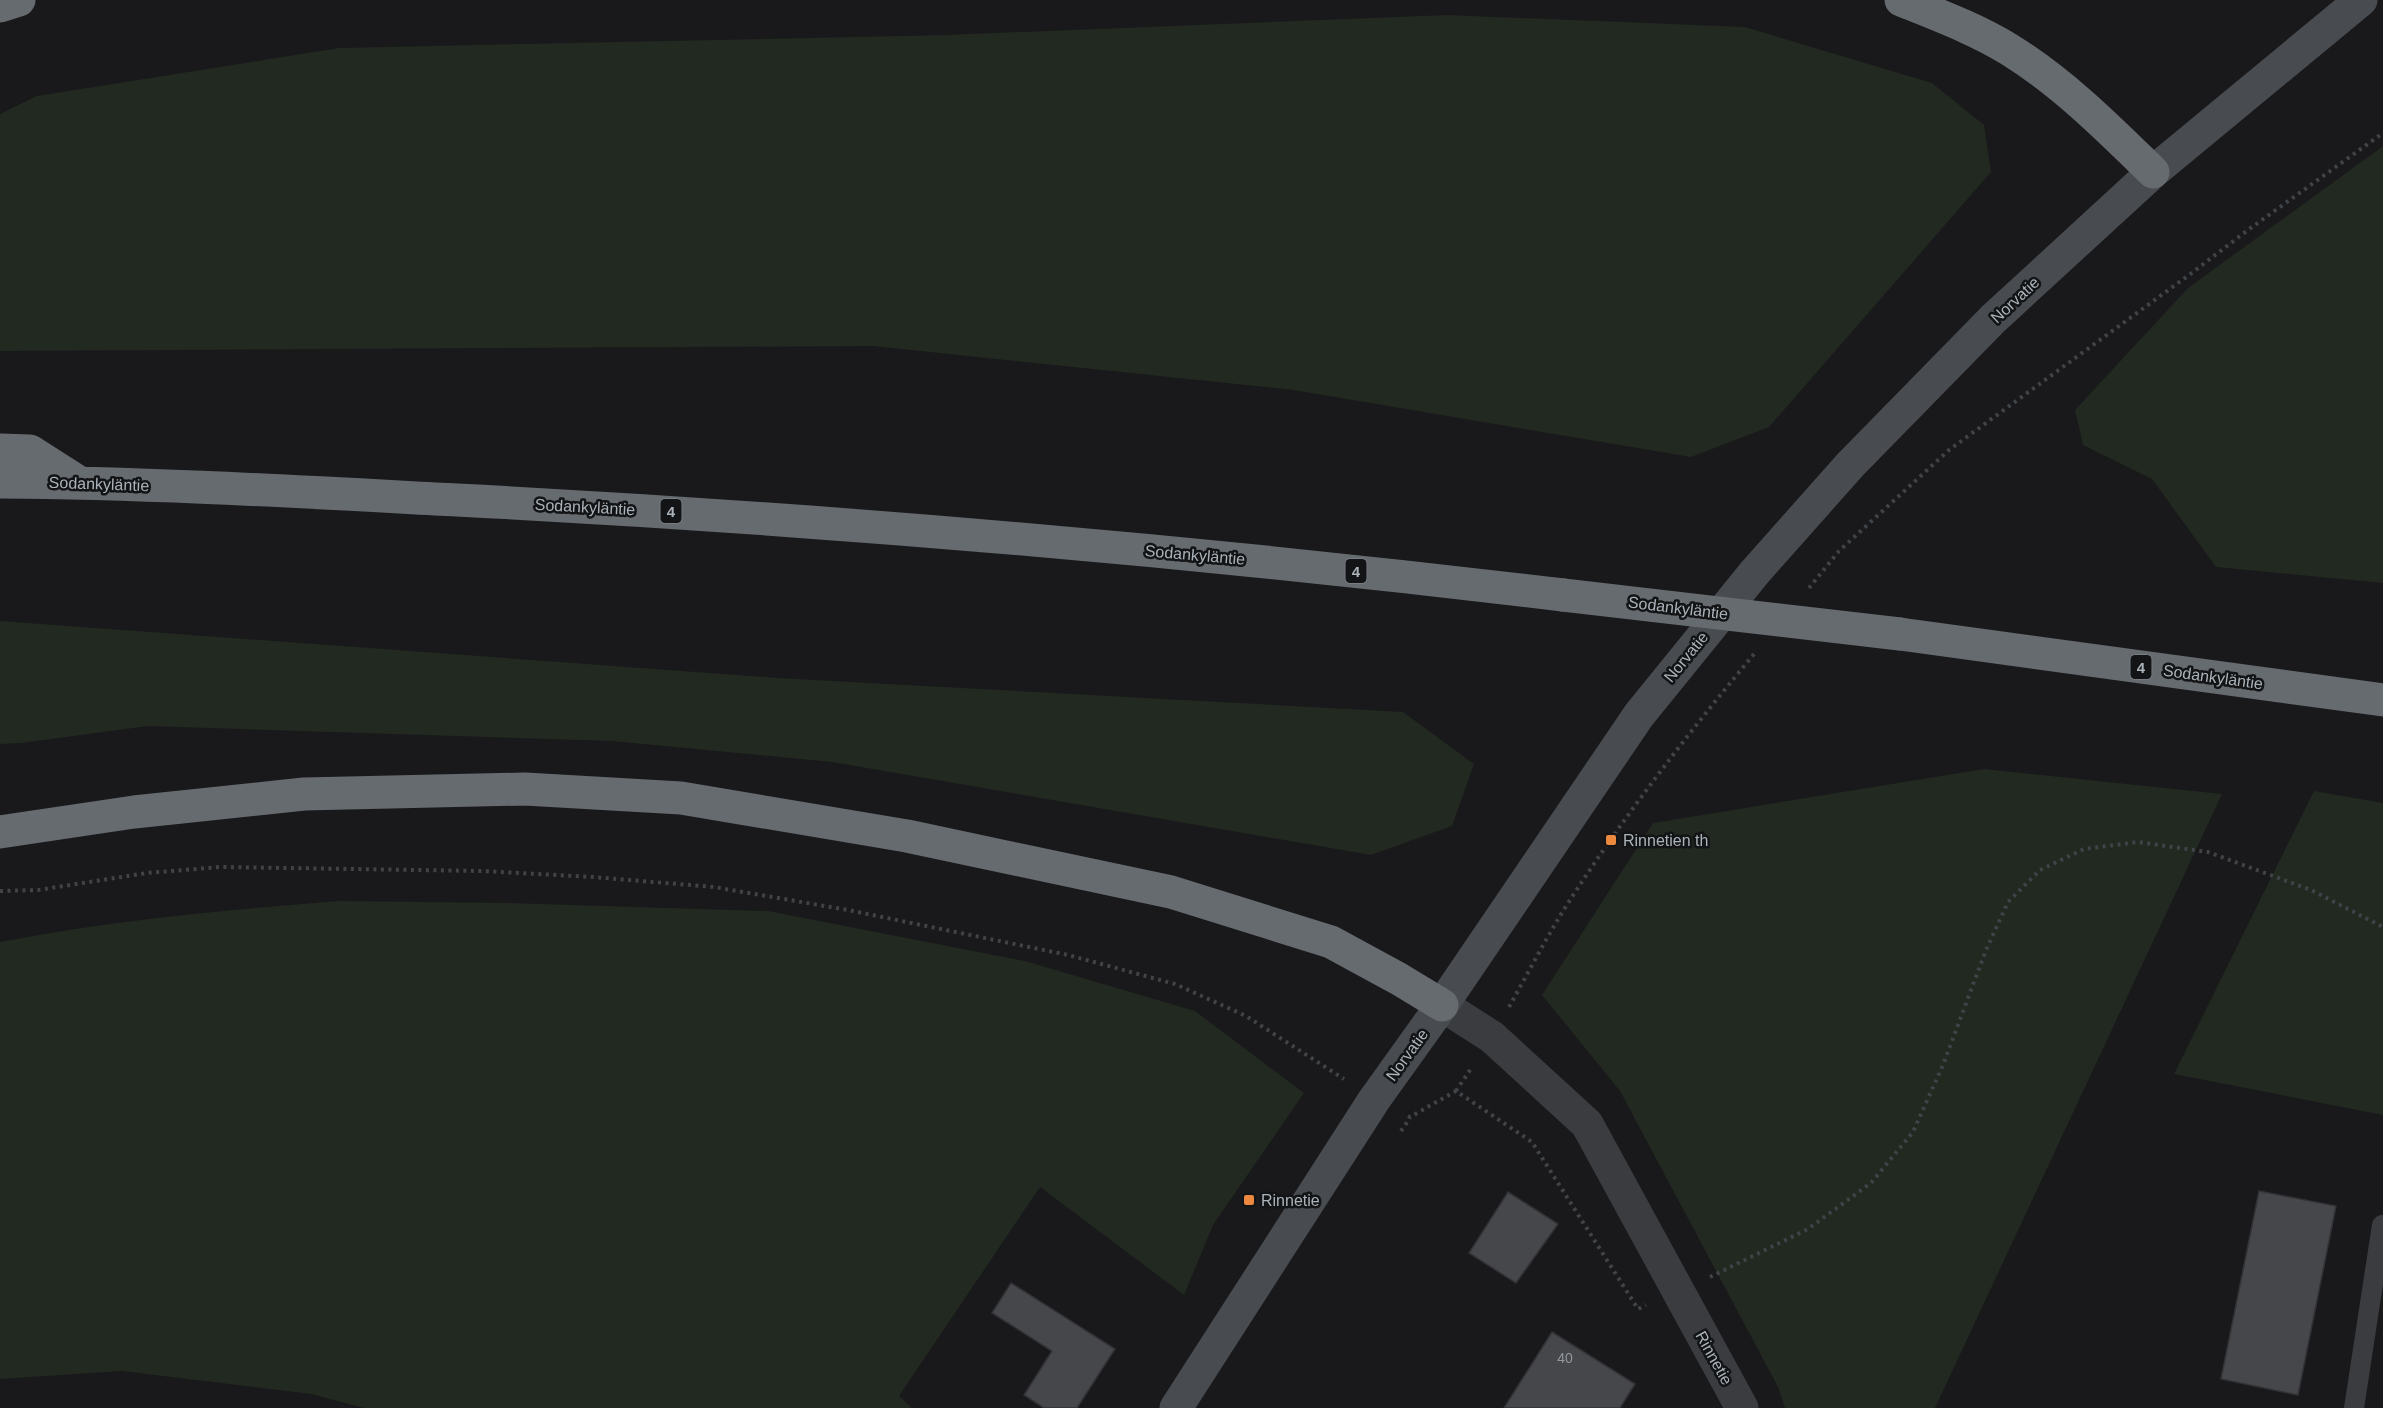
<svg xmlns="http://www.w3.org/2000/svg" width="2383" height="1408" viewBox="0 0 2383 1408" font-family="Helvetica,sans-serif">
<rect width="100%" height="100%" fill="#19191b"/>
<path fill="#212920" d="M1447,15L1745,27L1932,83L1984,125L1991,172L1769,427L1691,457L1293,390L873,346L0,351V114L37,96L339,48L945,35Z
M2383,146V583L2216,567L2152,479L2083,445L2075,410L2188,288Z
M0,621L778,678L1403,712L1474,764L1452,826L1371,855L832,762L612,741L148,726L21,743L0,744Z
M1984,769L2222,794L1935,1408H1785L1778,1387L1620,1091L1542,995L1653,823Z
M2314,791L2383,803V1115L2174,1074Z
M339,901L508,903L768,911L1025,961L1195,1011L1304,1093L1213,1225L1184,1295L1040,1187L899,1396L912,1408H364L311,1394L122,1371L0,1379V942C112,920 225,910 339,901Z"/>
<path fill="#45474b" stroke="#333337" stroke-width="1.5" d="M2259,1191L2336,1206L2298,1395L2221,1379Z
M1508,1192L1558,1224L1516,1283L1469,1253Z
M1011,1283L1115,1349L1077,1408H1044L1024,1395L1052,1351L992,1313Z
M1552,1332L1635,1384L1620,1408H1504Z"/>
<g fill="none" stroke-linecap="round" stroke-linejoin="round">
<path stroke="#404347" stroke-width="4" stroke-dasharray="3 4.5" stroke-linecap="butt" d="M1809,588L1839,551L1949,450L2189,275L2248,230L2383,133
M0,891L38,890L147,873L220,867L482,871L593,877L714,887L848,910L1068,955L1175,984L1246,1016L1344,1079
M1509,1007C1527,975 1544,942 1563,911C1620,821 1686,736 1754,654
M1456,1091L1472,1067
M1408,1116L1410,1117L1456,1091L1532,1142L1638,1309L1646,1305
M1401,1131L1410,1118
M1710,1277L1808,1229L1871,1183L1913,1132L1943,1065L1986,950L2008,902L2040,870L2084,849L2138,842L2208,852L2311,890L2383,927"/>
<path stroke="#3a3c40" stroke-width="20" d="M2354,1408L2382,1225"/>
<path stroke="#3a3c40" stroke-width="33" d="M1442,1005L1492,1037L1587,1124L1742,1408"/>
<path stroke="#484b4f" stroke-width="33" d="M1176,1408L1374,1100L1442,1005L1639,715L1755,572L1850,465L1993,319L2153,172L2361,0"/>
<path stroke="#666b70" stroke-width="33" d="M1901,0C1938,15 1976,29 2010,50C2063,83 2108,128 2153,172
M0,6L19,0
M0,450L30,451L80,483
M0,482C152,483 304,492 457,500C826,519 1196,551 1563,595
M1900,634L2383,700
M0,832L134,812L304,794L525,789L681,798L907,836L1171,892L1331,942L1399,979L1442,1005"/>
<path stroke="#666b70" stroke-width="33" d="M1563,595L1900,634"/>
</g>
<g fill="#ed893e" stroke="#131416" stroke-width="2">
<rect x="1605" y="834" width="12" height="12" rx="3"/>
<rect x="1243" y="1194" width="12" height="12" rx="3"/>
</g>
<g text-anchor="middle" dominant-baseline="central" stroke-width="5" stroke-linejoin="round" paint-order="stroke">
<g font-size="14" fill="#92989e">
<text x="1565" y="1358">40</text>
</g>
<g fill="#131416" stroke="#7d8389" stroke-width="1.5">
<rect x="660.5" y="499" width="21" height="24" rx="4.5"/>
<rect x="1345.5" y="559" width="21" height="24" rx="4.5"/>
<rect x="2130.5" y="655" width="21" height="24" rx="4.5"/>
</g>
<g font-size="15" font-weight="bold" fill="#abb3ba">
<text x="671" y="511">4</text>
<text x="1356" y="571">4</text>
<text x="2141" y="667">4</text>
</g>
<g font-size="16" fill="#abb3ba" stroke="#131416">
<text transform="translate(2015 300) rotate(-43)">Norvatie</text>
<text transform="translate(99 484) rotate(2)">Sodankyläntie</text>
<text transform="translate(585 507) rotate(3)">Sodankyläntie</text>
<text transform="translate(1195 555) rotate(5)">Sodankyläntie</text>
<text transform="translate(1678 608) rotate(7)">Sodankyläntie</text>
<text transform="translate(1686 657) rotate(-51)">Norvatie</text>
<text transform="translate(2213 677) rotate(8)">Sodankyläntie</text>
<text transform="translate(1407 1055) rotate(-54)">Norvatie</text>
<text transform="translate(1714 1358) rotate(61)">Rinnetie</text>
</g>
<g font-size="16" fill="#abb3ba" stroke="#131416" text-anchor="start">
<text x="1623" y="840">Rinnetien th</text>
<text x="1261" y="1200">Rinnetie</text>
</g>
</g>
</svg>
